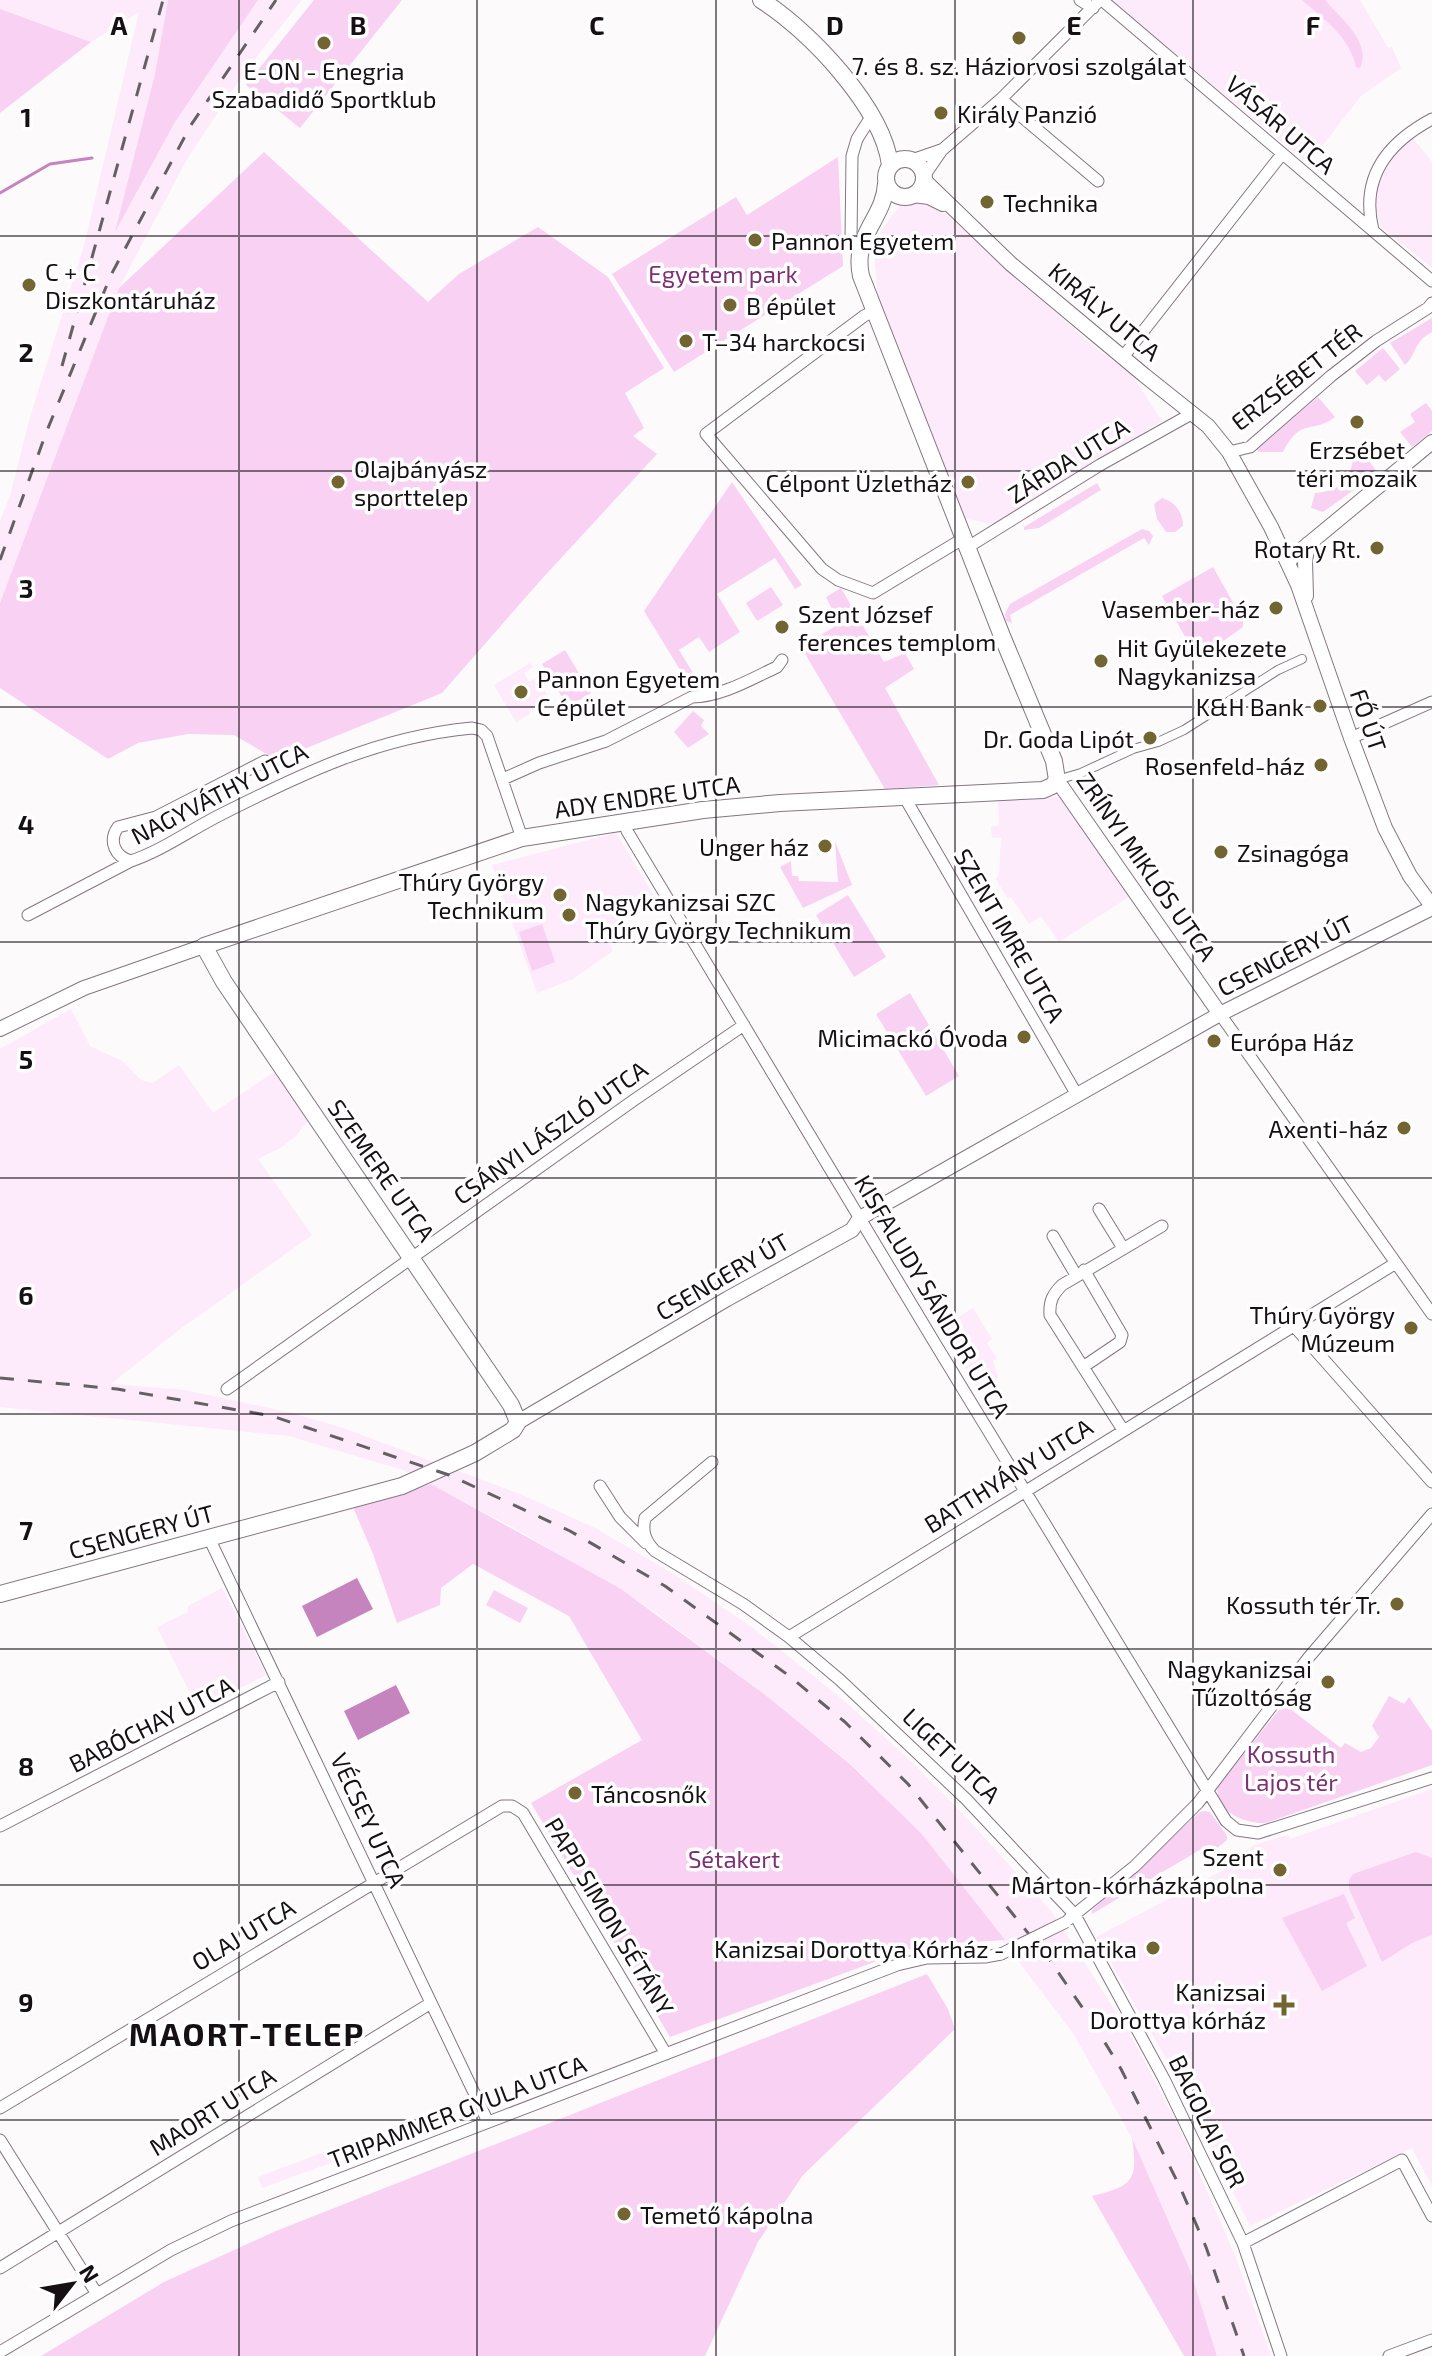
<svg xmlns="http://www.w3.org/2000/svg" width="1432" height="2356" viewBox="0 0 1432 2356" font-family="'Exo 2',sans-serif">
<rect width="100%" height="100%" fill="#fdfafc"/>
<path fill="#fdeafa" d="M0,0H168L155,74L117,228L175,122L258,0H302L246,70L187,159L119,288L0,603V521L10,496L30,417L84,246L139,12L91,42L0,9Z
M1111,0H1360L1388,48L1392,47L1401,68L1361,96L1308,164Z
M1412,137L1432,162V268L1381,227L1375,210L1374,193L1397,149Z
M902,202L929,203L940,209L1091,344L1131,374L1162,421L993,524L962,518L878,297L873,242Z
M530,663L533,667L524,673L529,682L537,678L549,698L529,710L530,714L516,722L494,685Z
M1060,797L1129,897L1059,942L1041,916L1029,924L1011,897L1008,899L996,879L999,875L1001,838H992L991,827L999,825L998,798Z
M616,833L656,899L602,931L613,951L573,979L537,993L492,865Z
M71,1009L90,1046L122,1061L141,1080L153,1083L179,1065L213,1113L274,1072L308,1121L295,1137L280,1148L258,1159L312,1235L180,1329L111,1384L185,1390L292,1413L343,1428L520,1494L597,1529L675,1575L753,1628L842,1699L915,1765L962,1813L1051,1911L1078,1952L1131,2036L1180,2129L1236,2258L1271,2356H1217L1190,2270L1132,2138L1073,2033L921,1833L851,1764L768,1697L645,1605L516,1529L403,1470L289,1436L0,1407V1049Z
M973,1308L992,1339L987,1343L997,1359L993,1361L998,1378L979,1390L941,1328Z
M222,1588L266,1675L198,1709L157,1627L188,1612V1606Z
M1432,1789V2186L1412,2148L1250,2226L1175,2074L1096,1937L1235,1864L1253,1845L1288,1835L1290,1839Z
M418,2117L423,2128L346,2157L342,2145Z
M335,2148L339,2160L262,2188L258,2177Z"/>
<path fill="#f9d1f3" d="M168,0H258L175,122L115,232L155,74Z
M314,0H402L300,128L246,85Z
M1302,0H1325C1340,18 1372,42 1360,68L1356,67C1349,35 1325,21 1302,0Z
M0,9L91,42L0,113Z
M264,152L428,302L459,274L538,227L608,277L664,368L625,393L644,428L633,436L657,454L540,581L442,693L277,760L234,735L188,734L138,743L108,759L0,688V603L119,288Z
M838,157L843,266L674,372L612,274L736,197L747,215Z
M1432,318V332C1413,342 1417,354 1405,365L1390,343Z
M1383,348L1400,369L1385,382L1379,375L1367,385L1355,371Z
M1318,397L1335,417C1311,435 1302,416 1283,452H1259L1256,449Z
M1426,403L1432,411V431L1412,447L1400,432L1415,422L1410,414Z
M1363,453L1378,473L1323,512L1311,508L1315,493C1334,492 1351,483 1352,462Z
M732,482L802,585L795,589L775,558L717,594L740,632L709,652L699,637L679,650L698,681L690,686L644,611Z
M1097,483L1101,490L1039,528L1024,530V527Z
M1162,498C1175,502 1183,512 1183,526L1175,532H1166L1157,519L1154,504Z
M1142,529L1149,531L1153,536L1149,545L1144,538L1010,615L1012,623L1006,621L1005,614L1010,604Z
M1213,567L1243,620V627L1205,654L1196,656L1162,596Z
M771,587L783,605L757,621L746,603Z
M841,588L884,662L905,653L914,669L885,688L939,785L885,789L801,647L839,624L826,597Z
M565,650L591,693L568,707L542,664Z
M693,711L704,720L701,726L709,734L688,748L674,732Z
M835,841L852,885L803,908L780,867L791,861L792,876H798L799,881L838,882Z
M848,895L886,957L854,977L816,915Z
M542,924L555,962L532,971L519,932Z
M910,993L959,1076L926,1096L876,1014Z
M431,1484L621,1589L768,1697L851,1765L921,1833L1005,1940L921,1945L670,2037L531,1803L642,1740L569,1616L473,1564L441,1588L440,1605L397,1623L373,1554L353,1507Z
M494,1590L528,1608L520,1623L486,1605Z
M1389,1696L1404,1704L1409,1697L1432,1731V1765L1266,1823C1244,1824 1217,1812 1217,1787L1284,1704L1341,1748L1345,1743L1361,1752L1371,1748L1379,1737L1372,1726Z
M1205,1811L1210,1812L1227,1836V1840L1217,1848L1208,1845L1092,1914V1910L1200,1812Z
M1416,1852L1432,1858V1935L1412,1943L1382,1962L1349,1889V1880L1353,1874Z
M1344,1894L1355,1918L1346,1923L1367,1966L1322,1991L1282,1918Z
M927,1974L948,2009L955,2029L803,2175L758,2242L705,2356H41L164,2282L276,2231Z
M1132,2138L1190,2270L1217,2356H1184L1092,2196C1134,2186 1138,2180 1132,2138Z"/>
<path fill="#c684be" d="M357,1578L373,1609L317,1637L302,1606Z
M396,1685L410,1713L358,1740L344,1711Z"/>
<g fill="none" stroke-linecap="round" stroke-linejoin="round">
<path stroke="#c684be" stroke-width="3" d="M0,193L50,164L92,158"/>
<g stroke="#847682" stroke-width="10">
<path id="pedestrian" d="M1057,780L1081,773L1133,749L1158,742L1184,730L1278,670L1302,659"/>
</g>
<g stroke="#847682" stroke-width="13">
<path id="minor" d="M1080,0L1093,8
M1102,0L1432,281
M1001,99L1098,181
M912,160L941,150
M924,176L942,150L1001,99L1100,0
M1373,230C1360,178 1387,143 1432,119
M860,251L851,240L852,156L857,139L871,117
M874,311L864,316L706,434L822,569L838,580L873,593L964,538
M1123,357L1282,154
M1229,452L1250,447L1331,376L1376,341L1428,308L1432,303
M968,547L1100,465L1193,413
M1351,738L1432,702
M265,761L156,817L118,827C108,841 115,857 131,861C161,851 189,831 218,816C301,774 377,737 472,728L481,730L487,736L522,838
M503,779L539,763L606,741L692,697C721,697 751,679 777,667L782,660
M905,798L1077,1095
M627,822V831L936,1345L1226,1821L1237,1830L1258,1833L1432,1778
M28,915L131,861
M1220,1014L1432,1314
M1099,1209L1123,1248
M1053,1236L1076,1275
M1294,1326L1432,1482
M1083,1367L1120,1342L1122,1335L1084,1270
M227,1389L634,1100L744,1025
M1123,1430L1050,1315C1049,1301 1053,1294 1062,1285L1162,1226
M712,1462L645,1518C642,1532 645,1541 655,1551L743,1604L789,1637L840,1680L966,1799L1075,1915L1164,2079L1243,2243L1281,2356
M600,1486L620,1517L646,1543
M209,1538L488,2122
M789,1637L1396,1263
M0,1826L279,1682
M1069,1919L1135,1866L1198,1803L1309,1657L1432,1514
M0,2108L502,1806H512L523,1813L666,2054
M0,2140L97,2294
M1243,2243L1402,2160L1432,2216
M0,2268L431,2003
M0,2352L171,2250L231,2221L897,1965L927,1958L985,1957L1001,1954
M1389,2356L1432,2340"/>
</g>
<g stroke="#847682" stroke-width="16">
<path id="tertiary" d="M924,180L1011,264L1144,375L1208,426L1229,452L1271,527L1298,585L1351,738L1385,828L1410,876L1432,906
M913,195L929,197L943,204
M1288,561L1432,442
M1306,596L1305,561L1308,544
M1057,780L1220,1014
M0,1029L84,988L204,946
M518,1422L727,1299L852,1230L860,1218L1220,1014L1432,908"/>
</g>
<g stroke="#847682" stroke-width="18">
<path id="secondary" d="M761,0C809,30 883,108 890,165
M886 178a19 19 0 1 1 38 0a19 19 0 1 1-38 0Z
M0,1594L402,1486L475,1453L513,1430L518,1422L511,1405L224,982L204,946L522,838L703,810L780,803L1043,790L1052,786L1057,780L1054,761L1002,636L861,276C852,235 885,218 886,183"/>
</g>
<use href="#pedestrian" stroke="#fff" stroke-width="8"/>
<use href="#minor" stroke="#fff" stroke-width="11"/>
<use href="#tertiary" stroke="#fff" stroke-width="14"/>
<use href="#secondary" stroke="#fff" stroke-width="16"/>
<path stroke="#656064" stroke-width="3" stroke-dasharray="14 14" stroke-linecap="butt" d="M62,366L163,0
M0,560L46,433L111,275L191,125L276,0
M0,1378L117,1389L272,1416L449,1475L570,1531L665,1586L788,1675L845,1722L908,1784L1049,1959L1093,2023L1121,2069L1180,2187L1206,2247L1244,2356"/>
<g stroke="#847682" stroke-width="13" stroke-linecap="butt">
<path id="minor-bridge" d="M1001,1954L1066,1922"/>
</g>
<use href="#minor-bridge" stroke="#fff" stroke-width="11"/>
</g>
<path fill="none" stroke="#161015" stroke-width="2" stroke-opacity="0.55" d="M239,0V2356M477,0V2356M716,0V2356M955,0V2356M1193,0V2356M0,236H1432M0,471H1432M0,707H1432M0,942H1432M0,1178H1432M0,1414H1432M0,1649H1432M0,1885H1432M0,2120H1432"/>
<g fill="#726532" stroke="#fff" stroke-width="3">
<circle cx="1019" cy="38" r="8"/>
<circle cx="324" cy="43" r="8"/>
<circle cx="941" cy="113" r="8"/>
<circle cx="987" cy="202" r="8"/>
<circle cx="755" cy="240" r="8"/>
<circle cx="29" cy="285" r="8"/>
<circle cx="730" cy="305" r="8"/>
<circle cx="686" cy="341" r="8"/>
<circle cx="1357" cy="422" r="8"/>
<circle cx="338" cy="482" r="8"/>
<circle cx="968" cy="482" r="8"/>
<circle cx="1377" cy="548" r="8"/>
<circle cx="1276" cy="608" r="8"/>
<circle cx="782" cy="627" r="8"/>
<circle cx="1101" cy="661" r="8"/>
<circle cx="521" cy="692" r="8"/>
<circle cx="1320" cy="706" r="8"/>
<circle cx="1150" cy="738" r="8"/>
<circle cx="1321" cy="765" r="8"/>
<circle cx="825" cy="846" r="8"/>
<circle cx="1221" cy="852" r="8"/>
<circle cx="560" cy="895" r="8"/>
<circle cx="569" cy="915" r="8"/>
<circle cx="1024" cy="1037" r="8"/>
<circle cx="1214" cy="1041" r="8"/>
<circle cx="1404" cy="1128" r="8"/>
<circle cx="1411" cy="1328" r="8"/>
<circle cx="1397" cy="1604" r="8"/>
<circle cx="1328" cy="1682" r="8"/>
<circle cx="575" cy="1793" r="8"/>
<circle cx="1280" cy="1870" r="8"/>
<circle cx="1153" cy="1948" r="8"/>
<path d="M1280 1993h8v8h8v8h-8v8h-8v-8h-8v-8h8z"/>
<circle cx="624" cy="2214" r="8"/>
</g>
<g text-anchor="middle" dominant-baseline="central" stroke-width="7" stroke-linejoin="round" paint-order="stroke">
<g font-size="24" fill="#161015" stroke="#fff" text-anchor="end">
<text x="1019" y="65" text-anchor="middle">7. és 8. sz. Háziorvosi szolgálat</text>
<text x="324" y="70" text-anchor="middle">E-ON - Enegria<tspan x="324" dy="28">Szabadidő Sportklub</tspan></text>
<text x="957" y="113" text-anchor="start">Király Panzió</text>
<text x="1003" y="202" text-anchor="start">Technika</text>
<text x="771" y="240" text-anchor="start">Pannon Egyetem</text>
<text x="45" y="271" text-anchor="start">C + C<tspan x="45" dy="28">Diszkontáruház</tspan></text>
<text x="746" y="305" text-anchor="start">B épület</text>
<text x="702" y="341" text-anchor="start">T–34 harckocsi</text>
<text x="1357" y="449" text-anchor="middle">Erzsébet<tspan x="1357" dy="28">téri mozaik</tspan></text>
<text x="354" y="468" text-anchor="start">Olajbányász<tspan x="354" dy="28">sporttelep</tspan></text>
<text x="952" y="482">Célpont Üzletház</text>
<text x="1361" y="548">Rotary Rt.</text>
<text x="1260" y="608">Vasember-ház</text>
<text x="798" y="613" text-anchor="start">Szent József<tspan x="798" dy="28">ferences templom</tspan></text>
<text x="1117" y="647" text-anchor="start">Hit Gyülekezete<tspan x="1117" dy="28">Nagykanizsa</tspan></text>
<text x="537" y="678" text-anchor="start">Pannon Egyetem<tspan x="537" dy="28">C épület</tspan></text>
<text x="1304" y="706">K&amp;H Bank</text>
<text x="1134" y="738">Dr. Goda Lipót</text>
<text x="1305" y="765">Rosenfeld-ház</text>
<text x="809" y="846">Unger ház</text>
<text x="1237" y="852" text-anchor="start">Zsinagóga</text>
<text x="544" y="881">Thúry György<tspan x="544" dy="28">Technikum</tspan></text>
<text x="585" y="901" text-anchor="start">Nagykanizsai SZC<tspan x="585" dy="28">Thúry György Technikum</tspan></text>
<text x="1008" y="1037">Micimackó Óvoda</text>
<text x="1230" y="1041" text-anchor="start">Európa Ház</text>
<text x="1388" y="1128">Axenti-ház</text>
<text x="1395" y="1314">Thúry György<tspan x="1395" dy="28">Múzeum</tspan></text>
<text x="1381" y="1604">Kossuth tér Tr.</text>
<text x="1312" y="1668">Nagykanizsai<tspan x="1312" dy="28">Tűzoltóság</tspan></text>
<text x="591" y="1793" text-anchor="start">Táncosnők</text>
<text x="1264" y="1856">Szent<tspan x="1264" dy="28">Márton-kórházkápolna</tspan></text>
<text x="1137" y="1948">Kanizsai Dorottya Kórház - Informatika</text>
<text x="1266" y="1991">Kanizsai<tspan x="1266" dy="28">Dorottya kórház</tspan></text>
<text x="640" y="2214" text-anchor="start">Temető kápolna</text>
</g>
<g font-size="24" fill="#161015" stroke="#fff">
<text transform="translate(1281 124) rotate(41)">VÁSÁR UTCA</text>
<text transform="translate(1105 311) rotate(40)">KIRÁLY UTCA</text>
<text transform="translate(1296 376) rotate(-38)">ERZSÉBET TÉR</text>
<text transform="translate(1068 460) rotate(-32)">ZÁRDA UTCA</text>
<text transform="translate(1369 720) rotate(71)">FŐ ÚT</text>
<text transform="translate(219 793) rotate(-27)">NAGYVÁTHY UTCA</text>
<text transform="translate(647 796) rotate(-8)">ADY ENDRE UTCA</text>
<text transform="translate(1147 866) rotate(55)">ZRÍNYI MIKLÓS UTCA</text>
<text transform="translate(1010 935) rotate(60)">SZENT IMRE UTCA</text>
<text transform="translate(1285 955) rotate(-27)">CSENGERY ÚT</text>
<text transform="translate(550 1132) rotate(-35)">CSÁNYI LÁSZLÓ UTCA</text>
<text transform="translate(382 1170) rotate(55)">SZEMERE UTCA</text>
<text transform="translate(722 1276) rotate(-30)">CSENGERY ÚT</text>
<text transform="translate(933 1296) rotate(59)">KISFALUDY SÁNDOR UTCA</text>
<text transform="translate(1008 1475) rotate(-32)">BATTHYÁNY UTCA</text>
<text transform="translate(141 1531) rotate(-15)">CSENGERY ÚT</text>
<text transform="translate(151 1724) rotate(-27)">BABÓCHAY UTCA</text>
<text transform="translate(952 1755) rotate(44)">LIGET UTCA</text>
<text transform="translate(369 1820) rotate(65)">VÉCSEY UTCA</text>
<text transform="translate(610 1916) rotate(59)">PAPP SIMON SÉTÁNY</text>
<text transform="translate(243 1934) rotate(-31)">OLAJ UTCA</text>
<text transform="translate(212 2111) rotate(-32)">MAORT UTCA</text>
<text transform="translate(457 2111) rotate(-21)">TRIPAMMER GYULA UTCA</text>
<text transform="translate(1208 2121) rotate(64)">BAGOLAI SOR</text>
</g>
<g font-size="24" fill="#7e3077" stroke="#fff">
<text x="723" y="273">Egyetem park</text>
<text x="1291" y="1753">Kossuth<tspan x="1291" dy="28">Lajos tér</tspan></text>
<text x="734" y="1858">Sétakert</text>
</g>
<g font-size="32" font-weight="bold" letter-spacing="2" fill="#161015" stroke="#fff">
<text x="247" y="2033">MAORT-TELEP</text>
</g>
</g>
<g font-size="26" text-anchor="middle" font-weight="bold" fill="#161015" stroke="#fff" stroke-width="7" stroke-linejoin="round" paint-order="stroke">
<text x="119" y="35">A</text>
<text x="358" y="35">B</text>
<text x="597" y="35">C</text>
<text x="835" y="35">D</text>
<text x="1074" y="35">E</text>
<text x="1313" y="35">F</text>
<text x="26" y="127">1</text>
<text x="26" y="362">2</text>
<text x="26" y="598">3</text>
<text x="26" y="834">4</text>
<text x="26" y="1069">5</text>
<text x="26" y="1305">6</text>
<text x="26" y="1540">7</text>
<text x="26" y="1776">8</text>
<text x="26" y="2012">9</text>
</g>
<g transform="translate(72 2284) rotate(59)" stroke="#ffffff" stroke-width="6" paint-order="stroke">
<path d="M0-6L14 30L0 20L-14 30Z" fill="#161015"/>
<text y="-12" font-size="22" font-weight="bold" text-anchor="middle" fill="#161015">N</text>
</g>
</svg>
